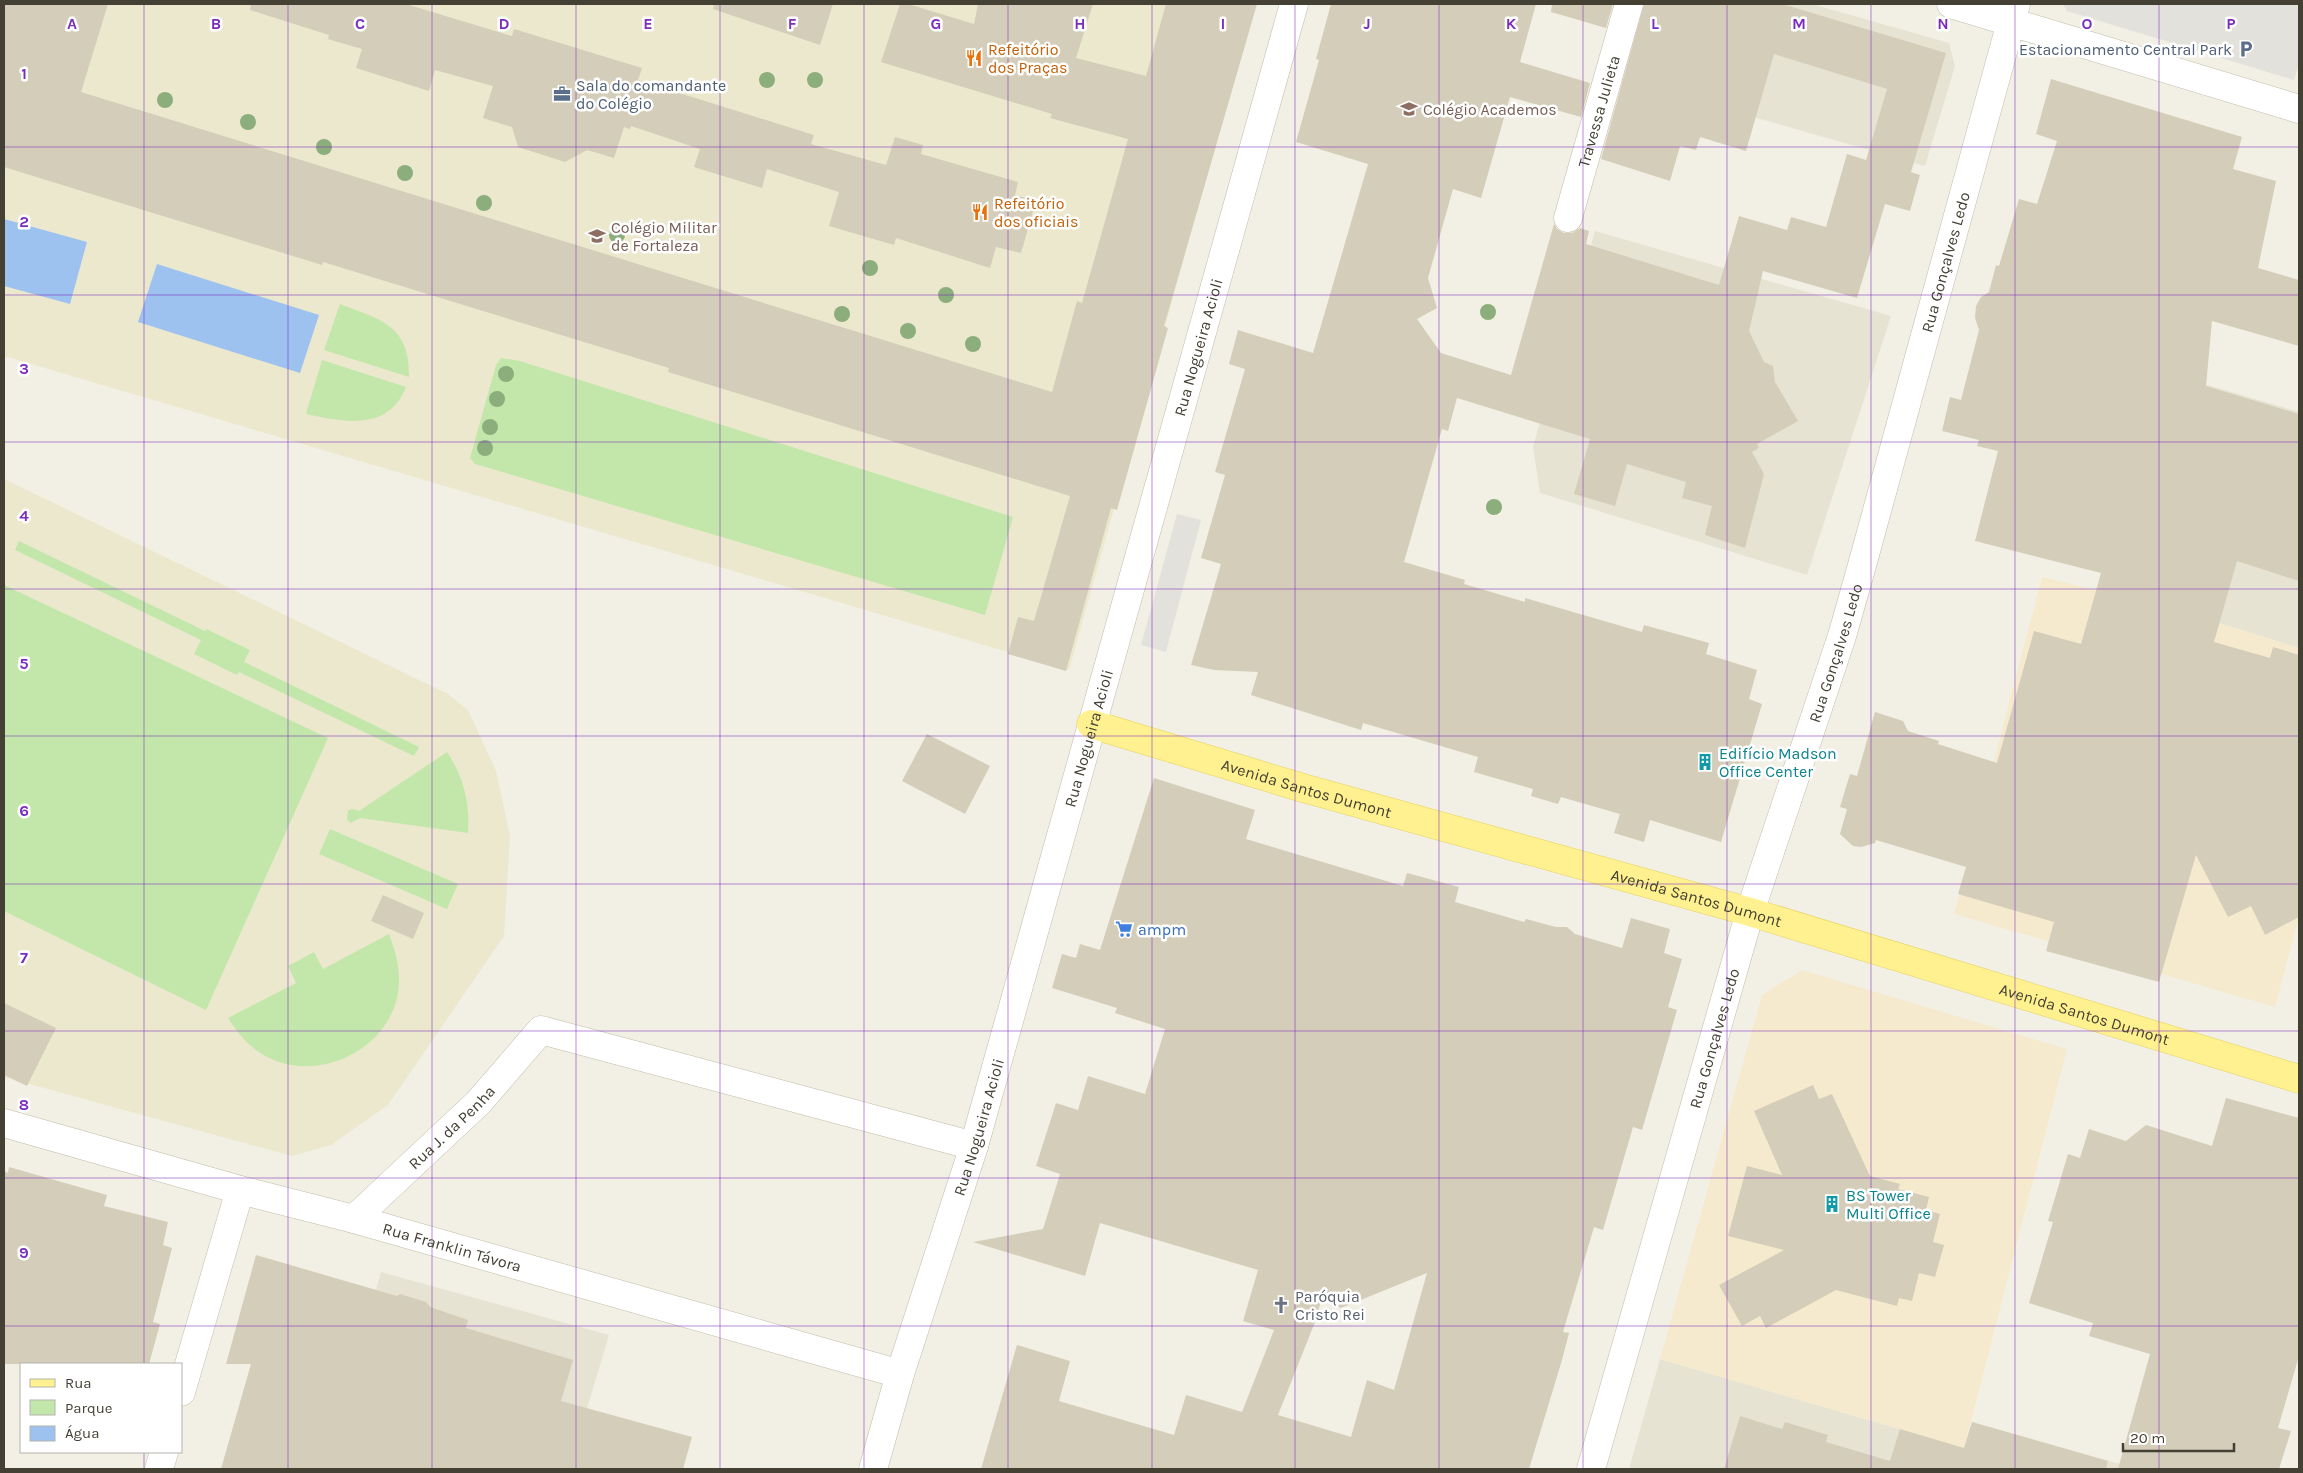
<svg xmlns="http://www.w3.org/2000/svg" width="2303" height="1473" viewBox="0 0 2303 1473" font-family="Karla,sans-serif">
<rect width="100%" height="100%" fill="#f2f0e4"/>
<path fill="#e6e3d2" d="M1730,4H1812L1949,43L1955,66L1925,166L1701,102Z
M1595,231L1891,316L1807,575L1540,493L1533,447Z
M2204,384L2299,412V648L2164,606Z
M381,1272L609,1335L569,1469H325Z
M1660,1359L1964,1448L1972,1422L2120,1464L2118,1469H1629Z"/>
<path fill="#f5eace" d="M2042,577L2164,606L2299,648V917L2275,1007L1954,914Z
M1802,970L2067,1049L1964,1448L1660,1359L1762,995Z"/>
<path fill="#ebe8cd" d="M4,4H1255L1069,670L4,356Z
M4,479L448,694L468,710L496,771L510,836L504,936L388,1105L331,1145L292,1156L4,1077Z"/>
<path fill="#c3e7ab" d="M340,304C381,320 410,325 409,377L324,350Z
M501,358L520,361L1013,517L985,615L475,464L470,458L496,365Z
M322,360L406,387C388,432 344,422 306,414Z
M19,541L205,631L206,629L250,650L244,662L419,747L414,756L239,672L237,675L194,654L201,640L15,550Z
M4,585L328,738L206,1010L4,911Z
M447,752C464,777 470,804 468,833L360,818L351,823L347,820L348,810L353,809L359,811Z
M330,829L458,884L447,909L319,854Z
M389,934C397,955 402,976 397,998C383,1057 305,1087 256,1050C244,1041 236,1030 228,1018L296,983L288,966L314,952L323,969Z"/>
<path fill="#e2e1dc" d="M2063,4H2299V64L2294,80L2067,11Z
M1177,514L1201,520L1166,652L1141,645Z"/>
<path fill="#9ec2f0" d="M4,219L87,242L70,304L4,286Z
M157,264L319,315L300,373L138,322Z"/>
<path fill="#d4cdb9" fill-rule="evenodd" d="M4,4H108L81,92L1052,392L1077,301L1082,303L1128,139L1050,118L1052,114L881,62L900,4H908L974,24L978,4H1093L1076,58L1146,76L1166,4H1257L1164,326L1168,328L1117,510L1111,508L1066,671L1008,654L1018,617L1034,621L1070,496L668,372L669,368L323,262L322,265L4,167Z
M251,4H406L512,36L514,29L642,68L638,80L814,135L811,144L886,165L895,137L923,145L921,154L1018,182L1015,195L1036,201L1021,253L996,247L990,268L896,238L894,245L829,226L839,192L767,169L762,188L694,167L700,149L631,126L630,129L624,127L614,158L587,150L565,162L518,147L512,127L483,118L493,86L435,70L429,91L356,68L362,49L328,39L329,35L250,10Z
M714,4H833L820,45L713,9Z
M1331,4H1536L1520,62L1590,83L1581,117L1510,97L1481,198L1453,189L1428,278L1437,308L1417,319L1441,353L1511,375L1554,224L1557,229L1564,233H1572L1580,228L1589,231L1586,244L1719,285L1739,216L1787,230L1791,217L1826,227L1847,154L1866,160L1887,89L1774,54L1746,151L1700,137L1696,150L1680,146L1670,181L1601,159L1644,4H1782L1946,53L1911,172L1920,175L1910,211L1885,204L1857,298L1763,271L1749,331L1764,362L1773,366L1775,382L1798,421L1757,444L1759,448L1752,452L1764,474L1745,548L1705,535L1712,506L1682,498L1686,482L1627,464L1615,506L1574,494L1590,439L1457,398L1448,431L1442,429L1404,562L1465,580L1464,584L1525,602V598L1642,632L1644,625L1691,638L1709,643L1706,654L1757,670L1749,699L1762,704L1721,842L1650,820L1644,842L1614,833L1620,814L1561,797L1558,804L1531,796L1533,789L1474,772L1478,757L1363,723L1361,730L1251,695L1258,672L1214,670L1191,665L1221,564L1201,558L1225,475L1215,472L1245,369L1229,364L1238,330L1313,353L1368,164L1296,142L1319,60L1316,59Z
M1552,4H1613L1606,28L1551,12Z
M2051,79L2242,137L2233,169L2276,181L2258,268L2299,280V346L2212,321L2206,386L2299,414V581L2237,561L2214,642L2270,658L2273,647L2299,655V917L2265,935L2251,906L2228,917L2196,855L2159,982L2046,951L2054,922L1958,894L1966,867L1876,840L1875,843L1861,847L1853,846L1840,834L1847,809L1840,807L1850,774L1857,776L1875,712L1903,721L1908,731L1939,741L1938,744L1997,763L2034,631L2081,644L2101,573L1975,541L1998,451L1977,446L1979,440L1942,431L1950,397L1961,400L1979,330L1975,318L1976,306L1981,297L1989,292L1996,265L1999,266L2019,199L2037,204L2057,141L2036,134Z
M927,734L990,766L965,814L902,781Z
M1154,778L1255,810L1246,839L1403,886L1407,873L1459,887L1455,902L1524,922L1526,919L1556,927H1567L1575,934L1622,948L1631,918L1670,929L1664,953L1682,959L1668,1007L1677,1010L1642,1130L1633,1127L1603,1230L1594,1227L1563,1332L1569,1333L1562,1360L1529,1469H981L1017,1345L1070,1361L1059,1401L1174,1435L1186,1395L1242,1412L1274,1330L1243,1321L1258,1270L1100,1223L1085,1276L973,1242L1043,1229L1060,1174L1036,1166L1056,1103L1078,1110L1088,1076L1145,1094L1165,1029L1115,1013L1117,1008L1052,988L1062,954L1076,958L1080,944L1100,950ZM1427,1273L1394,1390L1367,1380L1351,1437L1278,1415L1317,1317L1321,1300L1341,1308Z
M383,895L424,913L413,939L371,921Z
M4,1003L56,1028L27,1086L4,1075Z
M1813,1085L1819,1099L1832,1094L1870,1176L1900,1184L1898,1189L1929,1197L1926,1210L1940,1214L1933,1242L1944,1245L1935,1277L1919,1273L1912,1301L1899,1298L1897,1306L1836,1290L1766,1328L1760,1316L1742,1326L1719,1285L1784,1250L1728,1236L1747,1166L1782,1175L1754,1111Z
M2226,1098L2299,1118V1356L2278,1428L2291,1431L2279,1469H2118L2150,1354L2089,1336L2093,1323L2029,1303L2053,1222L2048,1221L2068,1154L2080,1158L2089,1129L2126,1141L2146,1125L2212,1146Z
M9,1167L107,1195L104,1206L168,1222L163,1245L172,1248L153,1322L160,1324L149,1364H4V1171L8,1173Z
M256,1255L397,1296L400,1294L426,1302L430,1307L468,1320L466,1328L573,1360L561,1401L692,1437L683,1469H221L251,1364H226Z
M1740,1416L1782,1429L1785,1422L1828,1435L1826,1442L1890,1461L1900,1429L1964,1448L1972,1422L2108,1461L2106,1469H1724Z"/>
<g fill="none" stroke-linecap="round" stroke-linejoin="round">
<g stroke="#c0bca9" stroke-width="29">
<g id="minor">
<path d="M1951,4L2299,109"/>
<path id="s1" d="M1568,218L1629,4"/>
<path id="s2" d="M4,1123L240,1190L354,1219L900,1374"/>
<path id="s3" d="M354,1219L479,1102L541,1030L974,1146"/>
<path d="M181,1392L240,1190"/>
<path d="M159,1469L164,1452"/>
<path id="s4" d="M873,1469L900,1374L974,1146L1294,4"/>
<path id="s5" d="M1591,1469L1750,912L1842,636L1861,569L2016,4"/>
</g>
</g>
<g stroke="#e4d160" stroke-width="29">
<g id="major">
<path id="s6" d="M1091,724L1303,788L1750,912L2299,1079"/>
</g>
</g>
<use href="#minor" stroke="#fff" stroke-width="28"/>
<use href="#major" stroke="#fff190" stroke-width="28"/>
</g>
<g fill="#8cad7c">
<circle cx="767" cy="80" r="8"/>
<circle cx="815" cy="80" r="8"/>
<circle cx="165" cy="100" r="8"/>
<circle cx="248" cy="122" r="8"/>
<circle cx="324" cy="147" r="8"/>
<circle cx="405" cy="173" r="8"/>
<circle cx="484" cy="203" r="8"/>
<circle cx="617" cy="235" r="8"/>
<circle cx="870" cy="268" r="8"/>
<circle cx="946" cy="295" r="8"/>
<circle cx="1488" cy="312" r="8"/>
<circle cx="842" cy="314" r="8"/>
<circle cx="908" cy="331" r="8"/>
<circle cx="973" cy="344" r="8"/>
<circle cx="506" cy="374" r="8"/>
<circle cx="497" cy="399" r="8"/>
<circle cx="490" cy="427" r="8"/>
<circle cx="485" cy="448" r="8"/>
<circle cx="1494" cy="507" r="8"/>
</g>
<path fill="none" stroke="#7b2cbf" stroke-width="1" stroke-opacity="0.55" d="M144,4V1364M288,4V1469M432,4V1469M576,4V1469M720,4V1469M864,4V1469M1008,4V1469M1152,4V1469M1295,4V1469M1439,4V1469M1583,4V1469M1727,4V1469M1871,4V1469M2015,4V1469M2159,4V1469M4,147H2299M4,295H2299M4,442H2299M4,589H2299M4,736H2299M4,884H2299M4,1031H2299M4,1178H2299M4,1326H2299M144,1452V1469"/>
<defs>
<g id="parking-bare" transform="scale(1.35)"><path d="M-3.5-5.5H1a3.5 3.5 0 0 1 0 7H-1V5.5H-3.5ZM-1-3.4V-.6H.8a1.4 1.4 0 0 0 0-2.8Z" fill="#5c6f8a" stroke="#fff" stroke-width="2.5" paint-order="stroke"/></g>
<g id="restaurant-bare" transform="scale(1.35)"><path d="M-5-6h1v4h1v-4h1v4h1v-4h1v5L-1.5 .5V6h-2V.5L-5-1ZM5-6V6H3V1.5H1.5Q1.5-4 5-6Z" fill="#e8710a" stroke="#fff" stroke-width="2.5" paint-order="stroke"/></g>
<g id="office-bare" transform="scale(1.35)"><path d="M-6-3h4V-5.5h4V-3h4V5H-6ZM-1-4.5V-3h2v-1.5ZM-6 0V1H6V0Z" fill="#5c6f8a" stroke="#fff" stroke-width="2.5" paint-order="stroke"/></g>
<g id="school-bare" transform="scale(1.35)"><path d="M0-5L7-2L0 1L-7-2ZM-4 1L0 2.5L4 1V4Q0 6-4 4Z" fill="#8d6e63" stroke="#fff" stroke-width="2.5" paint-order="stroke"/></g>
<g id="building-bare" transform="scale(1.35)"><path d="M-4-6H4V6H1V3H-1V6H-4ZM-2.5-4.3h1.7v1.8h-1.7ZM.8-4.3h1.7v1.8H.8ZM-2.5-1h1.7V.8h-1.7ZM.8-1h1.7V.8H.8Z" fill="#0f9aa8" stroke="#fff" stroke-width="2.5" paint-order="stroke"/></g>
<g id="supermarket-bare" transform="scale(1.35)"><path d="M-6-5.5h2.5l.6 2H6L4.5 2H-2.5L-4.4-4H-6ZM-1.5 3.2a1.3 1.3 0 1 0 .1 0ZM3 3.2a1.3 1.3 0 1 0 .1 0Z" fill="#3f7fe0" stroke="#fff" stroke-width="2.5" paint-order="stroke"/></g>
<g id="church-bare" transform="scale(1.35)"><path d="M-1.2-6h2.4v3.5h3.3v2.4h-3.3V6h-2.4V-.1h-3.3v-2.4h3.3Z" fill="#6b7280" stroke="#fff" stroke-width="2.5" paint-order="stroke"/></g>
</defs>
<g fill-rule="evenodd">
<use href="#parking-bare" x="2246" y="49"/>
<use href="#restaurant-bare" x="974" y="58"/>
<use href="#office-bare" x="562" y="94"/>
<use href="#school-bare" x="1409" y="109"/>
<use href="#restaurant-bare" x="980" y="212"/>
<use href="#school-bare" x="597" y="236"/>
<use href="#building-bare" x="1705" y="762"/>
<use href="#supermarket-bare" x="1124" y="929"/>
<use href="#building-bare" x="1832" y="1204"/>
<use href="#church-bare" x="1281" y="1305"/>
</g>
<g text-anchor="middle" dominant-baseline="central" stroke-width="5" stroke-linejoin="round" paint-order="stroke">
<g font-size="16" fill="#c56008" stroke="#fff" text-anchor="start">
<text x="988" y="49">Refeitório<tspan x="988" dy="18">dos Praças</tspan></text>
<text x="994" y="203">Refeitório<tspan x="994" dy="18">dos oficiais</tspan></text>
</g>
<g font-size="16" fill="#4e5e75" stroke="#fff" text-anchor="end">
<text x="2232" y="49">Estacionamento Central Park</text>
<text x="576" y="85" text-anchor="start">Sala do comandante<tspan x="576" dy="18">do Colégio</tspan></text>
</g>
<g font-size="16" fill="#785e54" stroke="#fff" text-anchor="start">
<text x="1423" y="109">Colégio Academos</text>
<text x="611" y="227">Colégio Militar<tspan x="611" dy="18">de Fortaleza</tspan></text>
</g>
<g font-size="16" fill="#444034" stroke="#fff">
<text stroke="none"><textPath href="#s1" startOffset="111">Travessa Julieta</textPath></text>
<text stroke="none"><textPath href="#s5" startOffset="1258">Rua Gonçalves Ledo</textPath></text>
<text stroke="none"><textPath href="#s4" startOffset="1168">Rua Nogueira Acioli</textPath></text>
<text stroke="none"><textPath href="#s5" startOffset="852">Rua Gonçalves Ledo</textPath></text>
<text stroke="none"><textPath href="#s4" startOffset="762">Rua Nogueira Acioli</textPath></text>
<text stroke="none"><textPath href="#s6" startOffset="225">Avenida Santos Dumont</textPath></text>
<text stroke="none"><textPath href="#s6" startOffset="630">Avenida Santos Dumont</textPath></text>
<text stroke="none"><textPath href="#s6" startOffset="1035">Avenida Santos Dumont</textPath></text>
<text stroke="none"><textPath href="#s5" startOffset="448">Rua Gonçalves Ledo</textPath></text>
<text stroke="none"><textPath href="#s3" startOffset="134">Rua J. da Penha</textPath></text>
<text stroke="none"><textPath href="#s4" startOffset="358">Rua Nogueira Acioli</textPath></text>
<text stroke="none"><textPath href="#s2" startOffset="465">Rua Franklin Távora</textPath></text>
</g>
<g font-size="16" fill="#0d838f" stroke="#fff" text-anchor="start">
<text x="1719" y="753">Edifício Madson<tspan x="1719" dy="18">Office Center</tspan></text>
<text x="1846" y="1195">BS Tower<tspan x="1846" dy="18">Multi Office</tspan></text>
</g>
<g font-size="16" fill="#366cbe" stroke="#fff" text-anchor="start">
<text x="1138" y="929">ampm</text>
</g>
<g font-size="16" fill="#5b616d" stroke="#fff" text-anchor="start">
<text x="1295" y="1296">Paróquia<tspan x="1295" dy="18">Cristo Rei</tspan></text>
</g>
</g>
<g font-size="16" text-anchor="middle" font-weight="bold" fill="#7b2cbf" stroke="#fff" stroke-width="5" stroke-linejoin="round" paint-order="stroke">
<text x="72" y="29">A</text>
<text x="216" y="29">B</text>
<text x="360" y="29">C</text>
<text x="504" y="29">D</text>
<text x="648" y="29">E</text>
<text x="792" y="29">F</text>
<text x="936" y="29">G</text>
<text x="1080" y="29">H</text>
<text x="1223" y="29">I</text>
<text x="1367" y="29">J</text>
<text x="1511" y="29">K</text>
<text x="1655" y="29">L</text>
<text x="1799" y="29">M</text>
<text x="1943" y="29">N</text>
<text x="2087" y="29">O</text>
<text x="2231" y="29">P</text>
<text x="24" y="79">1</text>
<text x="24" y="227">2</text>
<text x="24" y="374">3</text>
<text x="24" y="521">4</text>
<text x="24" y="669">5</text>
<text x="24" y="816">6</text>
<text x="24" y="963">7</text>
<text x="24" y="1110">8</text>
<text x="24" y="1258">9</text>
</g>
<rect width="2303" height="1473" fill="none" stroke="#444034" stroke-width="10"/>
<rect x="20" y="1363" width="162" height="90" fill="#ffffff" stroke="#b4b3ae"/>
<rect x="30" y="1379" width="25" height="8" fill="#fff190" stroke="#b4b3ae"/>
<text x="65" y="1388" font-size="15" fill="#444034">Rua</text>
<rect x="30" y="1400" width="25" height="15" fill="#c3e7ab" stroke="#b4b3ae"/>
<text x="65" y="1413" font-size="15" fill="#444034">Parque</text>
<rect x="30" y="1426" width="25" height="15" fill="#9ec2f0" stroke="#b4b3ae"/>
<text x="65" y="1438" font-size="15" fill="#444034">Água</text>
<path d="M2123 1443v8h111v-8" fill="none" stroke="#444034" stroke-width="2.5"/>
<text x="2130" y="1443" font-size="15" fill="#444034" stroke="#ffffff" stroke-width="4" paint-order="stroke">20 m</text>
</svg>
